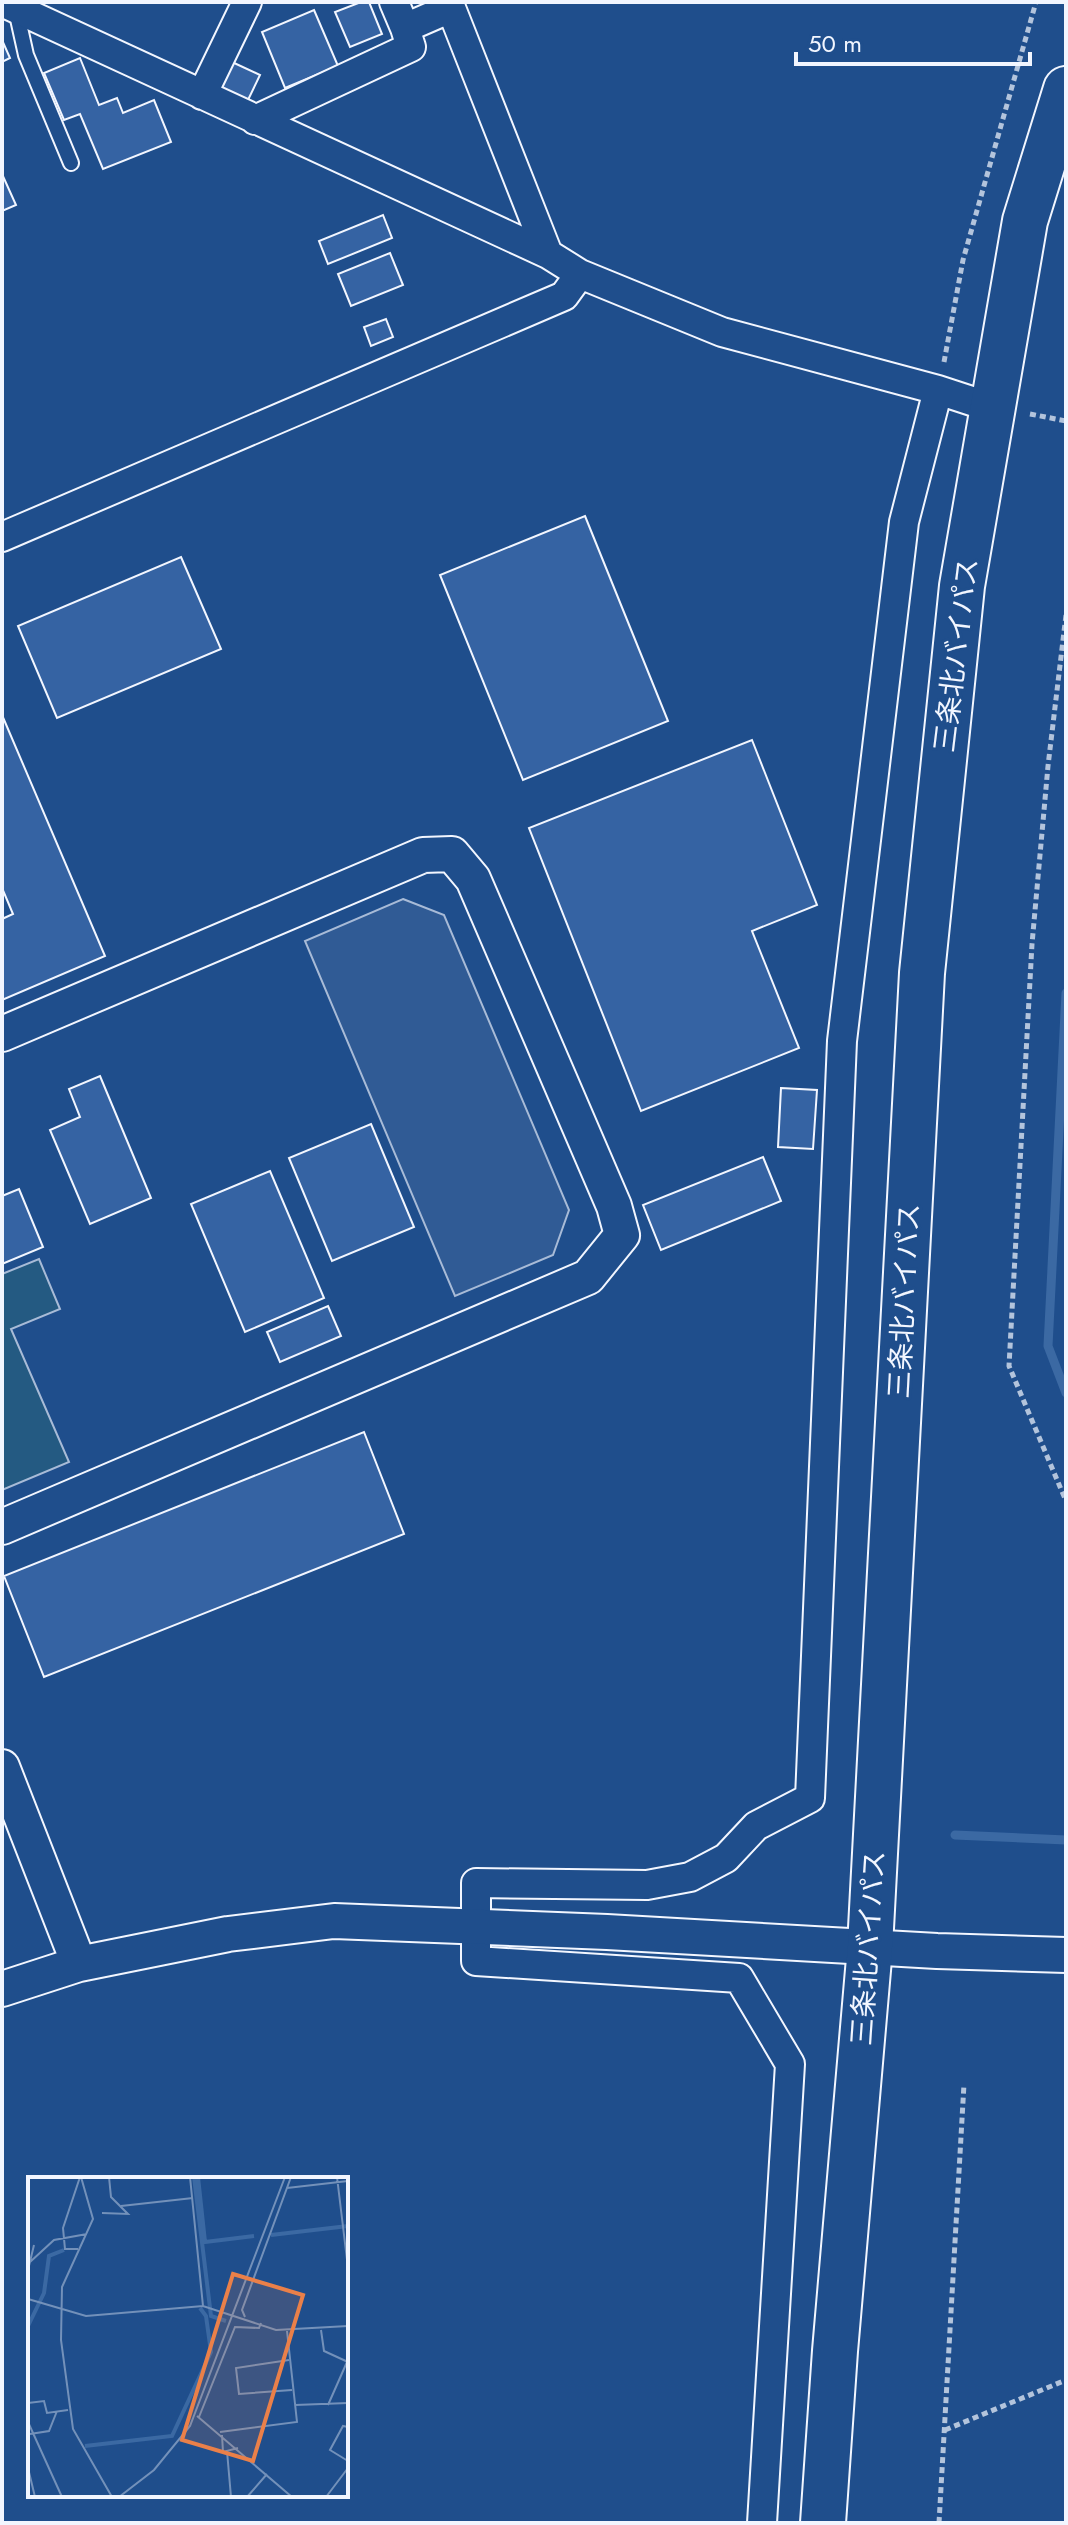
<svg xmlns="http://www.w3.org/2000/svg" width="1068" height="2525" viewBox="0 0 1068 2525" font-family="Jost,'Noto Sans JP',sans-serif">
<rect width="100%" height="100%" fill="#1f4e8c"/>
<path fill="#245a82" stroke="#a8bbd7" stroke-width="2" d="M39,1259L60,1309L11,1329L69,1462L2,1490V1274Z"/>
<path fill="#305b95" stroke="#a8bbd7" stroke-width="2" d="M403,899L444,915L569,1210L553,1255L455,1296L305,941Z"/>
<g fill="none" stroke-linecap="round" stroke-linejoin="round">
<path stroke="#3b69a3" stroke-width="9" d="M1066,993L1048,1346L1066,1393
M955,1835L1066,1840"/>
</g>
<path fill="#3563a3" stroke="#f2f6ff" stroke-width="2" d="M361,2H369L382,34L350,47L335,12Z
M314,10L338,66L285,88L262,32Z
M2,40L10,58L2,62Z
M80,58L99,105L117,98L123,113L154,100L171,142L103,169L80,114L64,120L44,73Z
M232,62L260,75L248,100L220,87Z
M2,174L16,205L2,211Z
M383,215L392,238L328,264L319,241Z
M390,253L403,285L351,306L338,274Z
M386,319L393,337L371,346L364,327Z
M585,516L668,721L523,780L440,575Z
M181,557L221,649L57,718L18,626Z
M2,715L105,956L2,1000V919L13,914L2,888Z
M752,740L817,905L752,931L799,1048L641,1111L529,828Z
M100,1076L151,1198L90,1224L50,1130L80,1117L69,1089Z
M781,1088L817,1090L813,1149L778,1147Z
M371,1124L414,1227L332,1261L289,1158Z
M763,1157L781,1201L661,1250L643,1205Z
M270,1171L324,1298L245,1332L191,1204Z
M19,1189L43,1247L2,1264V1196Z
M328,1306L341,1336L280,1362L267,1332Z
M364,1432L404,1534L44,1677L4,1576Z"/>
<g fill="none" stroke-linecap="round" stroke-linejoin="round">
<g stroke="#f2f6ff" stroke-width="18">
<path id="service" d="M16,10L26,55L71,163"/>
</g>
<g stroke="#f2f6ff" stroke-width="32">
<path id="minor" d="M2,2L548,254L580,274L722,332L938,390L993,408
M394,2L405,28
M202,95L247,2
M255,120L411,47L405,28L451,8L548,254
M2,537L564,296L580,274
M762,2523L790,2064L739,1978L476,1961V1883L647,1885L690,1877L726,1858L756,1826L810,1798L842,1041L904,522L938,390"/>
</g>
<g stroke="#f2f6ff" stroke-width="38">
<path id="tertiary" d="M2,1034L423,855L452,854L473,879L614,1206L622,1235L588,1277L2,1527
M2,1767L79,1964
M2,1989L79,1964L228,1934L334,1921L607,1932L937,1951L1066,1955"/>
</g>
<g stroke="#f2f6ff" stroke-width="48">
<path id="trunk" d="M823,2523L835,2351L870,1947L922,973L962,586L1025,221L1066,89"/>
</g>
<path stroke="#b3c4dc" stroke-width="5" stroke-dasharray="6 4" stroke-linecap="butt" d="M944,362L963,260L1036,2
M1030,414L1066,421
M1066,615L1048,766L1032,944L1009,1366L1066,1501
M945,2430L1066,2380
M939,2523L964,2084"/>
<use href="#service" stroke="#1f4e8c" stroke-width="14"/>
<use href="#minor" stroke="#1f4e8c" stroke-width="28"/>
<use href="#tertiary" stroke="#1f4e8c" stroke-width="34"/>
<use href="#trunk" stroke="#1f4e8c" stroke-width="44"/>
</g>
<g text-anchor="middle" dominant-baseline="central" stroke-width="6" stroke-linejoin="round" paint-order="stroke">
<g font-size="28" fill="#f2f6ff" stroke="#1f4e8c">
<text transform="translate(956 655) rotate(-83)">三条北バイパス</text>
<text transform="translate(904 1301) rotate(-87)">三条北バイパス</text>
<text transform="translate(868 1948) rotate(-86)">三条北バイパス</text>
</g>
</g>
<g transform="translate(28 2177)">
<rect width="320" height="320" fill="#1f4e8c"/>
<path fill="none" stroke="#3b69a3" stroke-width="4" d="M166,0L183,139L198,144M170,0L177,65L226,59M243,58L320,49M0,149L16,116L21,79L36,73M57,269L144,259L183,175L178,139L172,131"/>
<path fill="none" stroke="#7391ba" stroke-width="2" d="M53,0L65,42L34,110L33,163L45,252L84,320M162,0L175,129M309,0L320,91M259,11L320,4M93,29L165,21M74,36L100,37L83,20L81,0M50,72H37L35,51L52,0M2,85L26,63L59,57M0,93L6,68M0,122L58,139L175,129L248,153L320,149M217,140L214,133L263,0M293,153L296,174L320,185M261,183L208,191L211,217L264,213M0,226L16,224L19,236L40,233M267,228L320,226M300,228L319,185M169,239L264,320M171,240L207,150L231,151L233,146M0,245L34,320M320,250L315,249L302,273L320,284M192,255L269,245L259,154M2,257L21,254L29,234M194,258L195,275L210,271M199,274L203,320M0,291L7,320M91,320L126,293L162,249L257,0M219,320L239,297M298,320L320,291"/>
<path fill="#ea8049" fill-opacity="0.15" stroke="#ea8049" stroke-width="4" d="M205,97L275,118L225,284L154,263Z"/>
<rect width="320" height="320" fill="none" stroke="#f2f6ff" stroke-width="4"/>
</g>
<rect width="1068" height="2525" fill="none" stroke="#f2f6ff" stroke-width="8"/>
<path d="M796 52v12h234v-12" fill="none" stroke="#f2f6ff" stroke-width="4"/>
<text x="808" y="52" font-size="24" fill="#f2f6ff" stroke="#1f4e8c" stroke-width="6" paint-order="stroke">50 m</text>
</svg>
